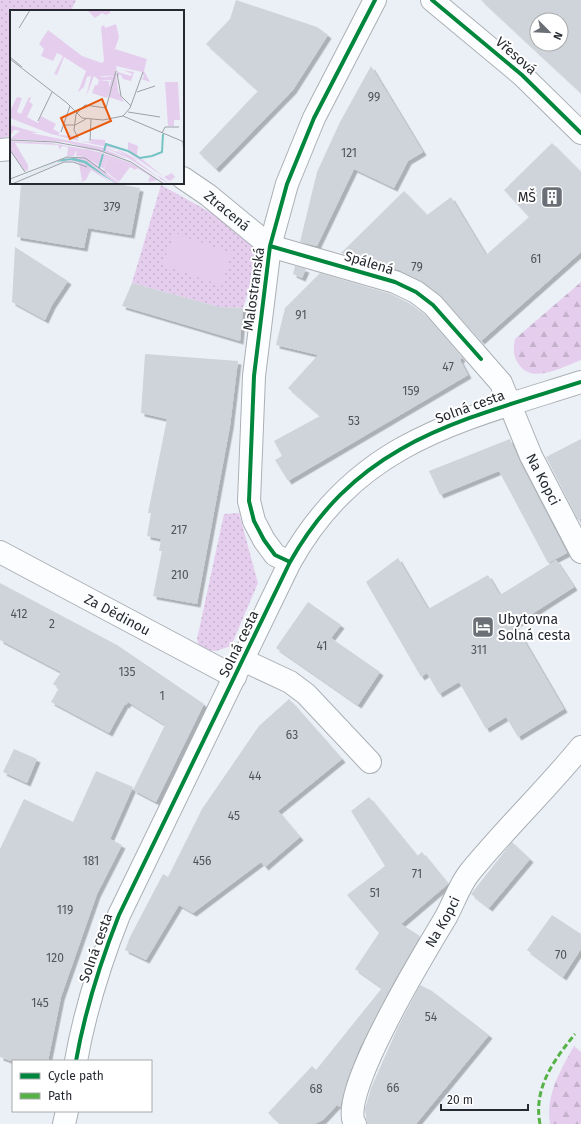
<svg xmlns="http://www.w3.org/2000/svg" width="581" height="1124" viewBox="0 0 581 1124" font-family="'Fira Sans',sans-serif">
<defs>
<pattern id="grass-dots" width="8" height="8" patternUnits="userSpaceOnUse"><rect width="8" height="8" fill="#e5ceed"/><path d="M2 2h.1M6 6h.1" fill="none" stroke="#c4b1cc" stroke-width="1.8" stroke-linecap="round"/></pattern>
<pattern id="forest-firs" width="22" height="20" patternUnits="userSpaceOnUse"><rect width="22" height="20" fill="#e5ceed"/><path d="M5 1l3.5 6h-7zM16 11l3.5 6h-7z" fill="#c4b1cc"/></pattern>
<filter id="shadow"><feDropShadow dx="3.5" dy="3.5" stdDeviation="0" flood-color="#0004"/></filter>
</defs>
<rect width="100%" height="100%" fill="#ebf0f7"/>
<path fill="url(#grass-dots)" d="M0,0H76L71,11H11V136L0,138Z
M161,185L219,217L254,247L257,263L243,308L219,307L132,283Z
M239,513L258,583L231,646L216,651L200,649L197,639L224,514Z"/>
<path fill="url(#forest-firs)" d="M581,282V360C564,366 534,384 520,366C513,357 513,350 515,339Z
M574,1046L581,1052V1124H550C545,1096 561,1069 574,1046Z"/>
<path fill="#e5ceed" d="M175,233L231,253L222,286L162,264Z"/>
<path fill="#ced4d9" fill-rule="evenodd" filter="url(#shadow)" d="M236,0L317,27L328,35L293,90L216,169L199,153L258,91L206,44L230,19Z
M481,0H581V93L541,56ZM537,20H561V44H537Z
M371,66L423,152L408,161L394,188L354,169L317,246L300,242L317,172L340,122Z
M552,143L581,172V252L481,341L442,297L423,282L399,270L341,253L404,191L427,215L451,197L486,255L529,217L504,190Z
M21,183H112L140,188L131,235L88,228L84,248L17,237Z
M15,247L68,281L52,305L45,320L12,302Z
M295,266L306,269L302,278L293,274Z
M320,273L391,294L409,303L424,314L462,358L460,360L468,375L288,481L275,460L282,456L274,441L320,416L288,388L318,355L276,345L285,308Z
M132,283L219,307L243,308L240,341L122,306Z
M145,354L238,361L230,426L197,604L153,596L162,551H159L161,539L147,536L151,513H148L167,419L141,413Z
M510,439L520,462L567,553L548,563L499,471L440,495L429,471Z
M581,439V518L578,520L546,457Z
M398,558L428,609L488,575L500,595L556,560L574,587L515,625L564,709L518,737L506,717L486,729L459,682L439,694L427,673L421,677L366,582Z
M0,583L117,645L204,704L156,802L133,790L165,725L128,702L126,705L125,704L109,733L51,702L59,688L53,684L61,672L0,640Z
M308,602L341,625L331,638L380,672L358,705L276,648Z
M289,699L342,759L278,811L300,837L265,867L261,862L193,913L179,905L146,960L125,950L130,937L163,874L168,877L202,809L259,726Z
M14,749L37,759L27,783L3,772Z
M96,771L133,787L110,839L122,845L97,894L61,997L48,1061H11L0,1057V849L24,799L73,822Z
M369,797L417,856L422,852L448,884L401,924L420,936L393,983L359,1049L347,1080L340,1107L337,1105L323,1120L314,1124H280L268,1113L312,1066L316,1070L382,988L355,969L379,933L347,895L385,866L351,811Z
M512,842L530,859L489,908L471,894Z
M552,915L581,934V949L563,977L527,950Z
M420,985L432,991L489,1035L416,1124H367L365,1109L371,1088L398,1027Z"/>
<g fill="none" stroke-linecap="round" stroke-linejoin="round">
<g stroke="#abb0b6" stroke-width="24">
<g id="minor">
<path d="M432,0L522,75L581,133"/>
<path d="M0,150L11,149"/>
<path id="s1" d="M183,178L208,195L270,246L395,282L416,292L433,305L501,383L531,456L581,552"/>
<path id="s2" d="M0,552L235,677"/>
<path d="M290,562L275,555L264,540L254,521L249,501L254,376L270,246L287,184L314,118L375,0"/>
<path d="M243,660L290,682L306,694L370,762"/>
<path id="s3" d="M355,1124C336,1097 428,947 446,917C454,902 460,884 470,872C505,829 546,790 581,747"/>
</g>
</g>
<g stroke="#abb0b6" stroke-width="24">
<path id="tertiary" d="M76,1061C85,1010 100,963 119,915L290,562C358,441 459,421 581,382
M64,1124L67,1111"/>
</g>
<use href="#minor" stroke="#fcfdfe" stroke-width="22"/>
<use href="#tertiary" stroke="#fcfdfe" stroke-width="22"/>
<path stroke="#56b246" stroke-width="3" stroke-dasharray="6 3" stroke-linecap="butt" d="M540,1124C533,1088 554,1060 575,1034"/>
<g stroke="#fff" stroke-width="6">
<path id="cycleway" d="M432,0L522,75L581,133
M270,246L395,282L416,292L433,305L481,359
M290,562L275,555L264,540L254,521L249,501L254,376L270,246L287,184L314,118L375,0
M76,1061C85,1010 100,963 119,915L290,562C358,441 459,421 581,382"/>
</g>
<use href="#cycleway" stroke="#00873e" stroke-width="4"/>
</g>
<defs>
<g id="building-square" transform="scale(1.15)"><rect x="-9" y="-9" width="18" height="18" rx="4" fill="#6b6f76" stroke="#fff"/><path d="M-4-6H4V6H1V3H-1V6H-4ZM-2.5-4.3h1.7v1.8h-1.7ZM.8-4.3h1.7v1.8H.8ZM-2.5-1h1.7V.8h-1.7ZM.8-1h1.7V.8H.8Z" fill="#fff"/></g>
<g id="hotel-square" transform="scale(1.15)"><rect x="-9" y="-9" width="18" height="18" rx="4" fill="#6b6f76" stroke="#fff"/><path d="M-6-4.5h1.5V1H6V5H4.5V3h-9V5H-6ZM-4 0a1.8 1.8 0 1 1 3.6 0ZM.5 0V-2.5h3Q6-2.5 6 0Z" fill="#fff"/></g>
</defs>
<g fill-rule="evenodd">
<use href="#building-square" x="552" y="197"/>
<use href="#hotel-square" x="483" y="627"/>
</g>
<g text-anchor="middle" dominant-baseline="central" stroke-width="4" stroke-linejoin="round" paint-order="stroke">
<g font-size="12" fill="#50545a">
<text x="374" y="97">99</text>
<text x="349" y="153">121</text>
<text x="112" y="207">379</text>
<text x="536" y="259">61</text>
<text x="417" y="267">79</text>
<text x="301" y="315">91</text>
<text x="448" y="367">47</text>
<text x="411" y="391">159</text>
<text x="354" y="421">53</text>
<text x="179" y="530">217</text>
<text x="180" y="575">210</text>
<text x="19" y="614">412</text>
<text x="52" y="624">2</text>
<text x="322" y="646">41</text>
<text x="479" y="650">311</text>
<text x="127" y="672">135</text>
<text x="162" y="696">1</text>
<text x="292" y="735">63</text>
<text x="255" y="776">44</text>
<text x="234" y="816">45</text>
<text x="91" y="861">181</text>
<text x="202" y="861">456</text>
<text x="417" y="874">71</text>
<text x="375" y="893">51</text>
<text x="65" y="910">119</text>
<text x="561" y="955">70</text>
<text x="55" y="958">120</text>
<text x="40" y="1003">145</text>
<text x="431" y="1017">54</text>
<text x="393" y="1088">66</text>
<text x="316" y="1089">68</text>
</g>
<g font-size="14" fill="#262a30" stroke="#fff">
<text transform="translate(516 56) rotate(41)">Vřesová</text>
<text stroke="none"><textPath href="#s1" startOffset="55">Ztracená</textPath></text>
<text transform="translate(369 263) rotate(17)">Spálená</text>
<text transform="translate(254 289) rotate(-82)">Malostranská</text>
<text transform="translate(470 407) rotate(-20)">Solná cesta</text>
<text stroke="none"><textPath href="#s1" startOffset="494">Na Kopci</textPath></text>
<text stroke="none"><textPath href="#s2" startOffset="133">Za Dědinou</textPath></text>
<text transform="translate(239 644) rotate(-64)">Solná cesta</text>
<text stroke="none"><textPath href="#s3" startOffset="224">Na Kopci</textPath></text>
<text transform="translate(96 948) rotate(-70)">Solná cesta</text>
</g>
<g font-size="14" fill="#262a30" stroke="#fff" text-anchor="end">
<text x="536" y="197">MŠ</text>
<text x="498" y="619" text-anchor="start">Ubytovna<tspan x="498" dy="16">Solná cesta</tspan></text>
</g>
</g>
<g transform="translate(10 10)">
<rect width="174" height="174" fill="#ebf0f7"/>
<path d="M77,0H100V3L96,5L92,3L85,8ZM94,15L104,41L105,39L137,49L134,61L140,72L131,69L134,67L132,62L106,56L108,62L121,66L122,64L113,60L124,62L121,71L113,69L110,64L108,67L106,58L105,67L99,65L89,67H102V70H89L84,66L76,87L81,66L77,67L74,77L68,82L76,61L54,47L47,65L44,64L53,46L47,43L43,51L31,46L34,39L29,34L38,20L72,46L92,53L94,51L91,17ZM155,72H168L170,110H164V116H158ZM85,75H87V80H96V77H102L97,88L82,83ZM7,87L12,88L7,102L11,104L19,87L21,88L19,92L23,94L17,107L28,113L31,106L46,114L43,119L50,123L48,125L65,126L69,131L41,124L0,108V101ZM0,115L28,123H21L111,141L119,145L126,149L160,174L150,169L149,166L129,151L106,140L94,139L118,149L55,132L0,129L10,121L4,120L0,126ZM81,129L95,130V134L118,141V132L128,136L127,145L154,167L162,163L165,167L160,171L164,174L116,141L69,131L81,132ZM0,131L42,133L89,142L121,153L148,170L138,172L140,166L127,158L126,160L97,147L94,159L80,150L110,174H106L76,151L50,148H74L66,141L64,146H57L58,137L52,136L50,140L48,135L5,133L18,155V160L15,161L0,140ZM64,150L77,154L103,174L81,160L76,170L65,174L72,171L69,153L74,155L63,151L51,152L20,165L52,151Z" fill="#e5ceed"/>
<path d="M106,14L109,27L104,42L95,18ZM87,52L98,57L97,65L104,67L106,63L108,81L114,92L99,87L105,69L102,77H99L102,67L81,64L86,62ZM93,137L120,146L151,169L118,148ZM67,139H78L90,143L84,141L83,144L81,141L74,147L66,146Z" fill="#e5ceed"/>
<path d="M89,70L99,71V77H96V80H86Z" fill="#e5ceed"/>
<path d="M97,147L120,157L109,172L94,160Z" fill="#e5ceed"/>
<path d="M64,148L76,151L106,174L74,153L61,150L47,152L0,173L53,149Z" fill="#76c3c3"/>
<path fill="none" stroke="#76c3c3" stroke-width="2" d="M94,141L96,134L118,141L130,148L142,146L152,142L153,124M89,158L93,144"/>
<path fill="none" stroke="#9ca1a7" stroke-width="1" d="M9,18L20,0M0,47L12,57M0,49L57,93L72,108L93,110L113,106L174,132M107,63L111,86L121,96M127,82L145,76M118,102L150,107M113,106L120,98L133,62M28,111L42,82M53,115H65L76,109M51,122L60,96M152,123L155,117H169M68,128L64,120L66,104L75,95L96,98L106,61M0,130L45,132L88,140L121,152L154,174M80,131L81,109M173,132L174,144M0,140L15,162M0,169L57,147L75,148L96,163M2,174L54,152H63L77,157"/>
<path fill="#e8590c" fill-opacity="0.15" stroke="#e8590c" stroke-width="2" d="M92,89L101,111L60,129L51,108Z"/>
<rect width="174" height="174" fill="none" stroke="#262a30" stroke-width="2"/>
</g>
<rect x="12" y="1060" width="140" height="52" fill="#ffffff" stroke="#a8aaac"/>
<rect x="20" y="1073" width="20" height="6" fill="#00873e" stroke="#a8aaac"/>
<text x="48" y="1080" font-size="12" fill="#262a30">Cycle path</text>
<rect x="20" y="1093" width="20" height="6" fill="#56b246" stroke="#a8aaac"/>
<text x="48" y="1100" font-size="12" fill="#262a30">Path</text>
<g transform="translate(549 32) rotate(114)"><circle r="19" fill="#ffffff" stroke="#a8aaac"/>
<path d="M0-3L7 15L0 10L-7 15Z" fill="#6b6f76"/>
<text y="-6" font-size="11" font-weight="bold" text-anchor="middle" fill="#262a30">N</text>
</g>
<path d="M441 1104v6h87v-6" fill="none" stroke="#262a30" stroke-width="2"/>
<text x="447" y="1104" font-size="12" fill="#262a30" stroke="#ffffff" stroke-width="3" paint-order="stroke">20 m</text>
</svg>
